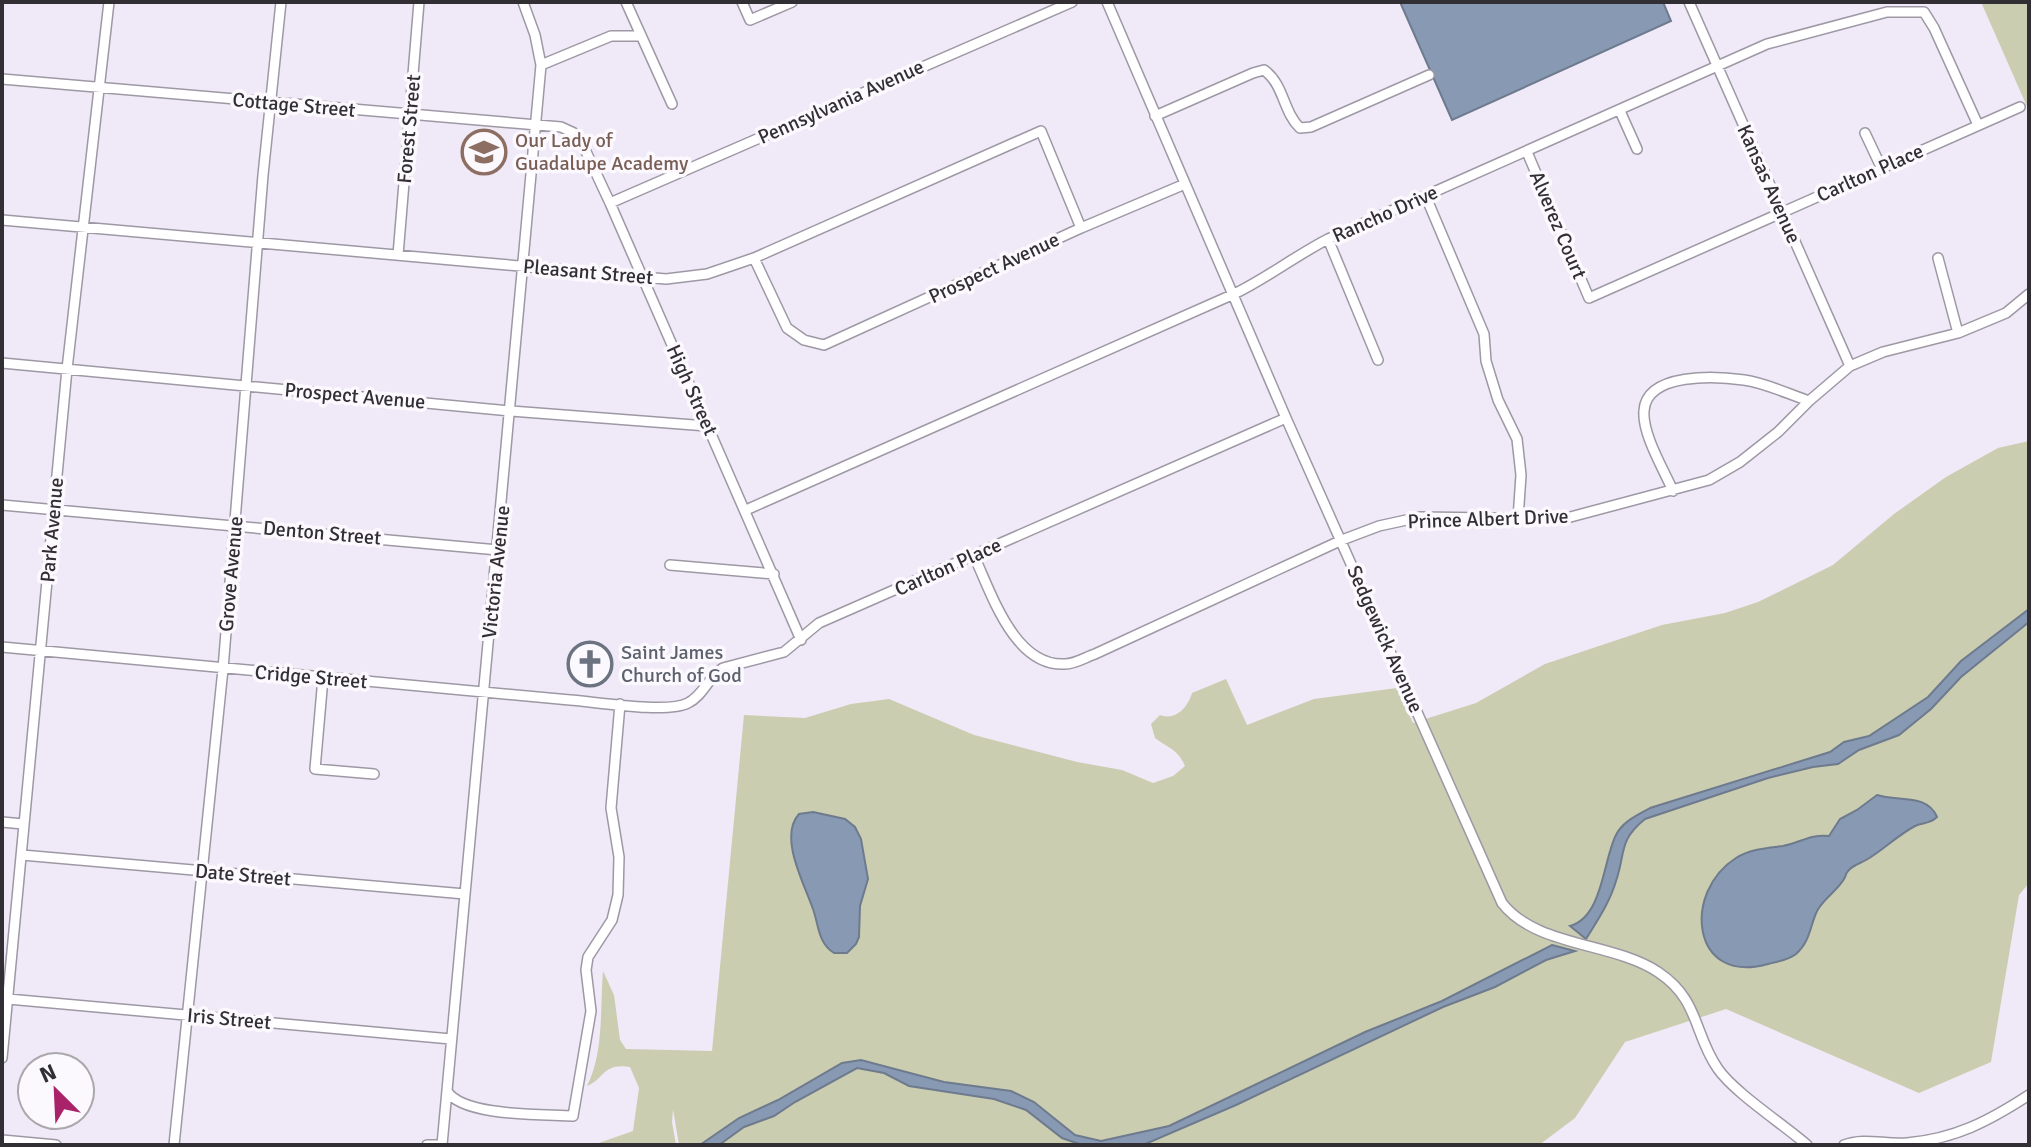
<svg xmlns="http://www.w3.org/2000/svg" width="2031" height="1147" viewBox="0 0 2031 1147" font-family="Signika,sans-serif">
<rect width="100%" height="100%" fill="#f0e9f7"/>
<path fill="#cacdb0" d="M1981,2H2029V111Z
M2029,441V883L2019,895L1991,1062L1919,1093L1726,1009L1625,1042L1575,1118L1539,1145H679L673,1109L672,1122L676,1145H593L633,1131L639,1088L630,1067C602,1063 605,1079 587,1086C604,1053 600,1008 603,971L614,995L620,1040L626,1049L712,1051L744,715L805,718L851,704L889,699L974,735L1077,762L1122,770L1153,783L1173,776L1185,766C1178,749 1168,748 1155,738L1151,724L1160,715C1176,721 1188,707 1192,693L1226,679L1247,725L1314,699L1397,688L1413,723L1476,703L1545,664L1662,625L1725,613L1758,602L1833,565L1894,514L1946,477L1998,448Z"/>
<path fill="#889ab3" stroke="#6e7a8d" stroke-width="2" d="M1400,2H1663L1671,21L1452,120Z
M2029,609V622L1961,677L1931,709L1899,735L1859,750L1838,764L1813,767L1768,778L1645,819C1618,841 1626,852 1616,881C1610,902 1597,921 1586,939L1570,926C1603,917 1603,860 1616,835C1623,821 1638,815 1650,808L1830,752L1844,742L1869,736L1928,697L1961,661Z
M1877,795C1898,802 1927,793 1937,817C1930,824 1924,822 1915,826C1898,835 1883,850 1866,860C1861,863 1854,865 1850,869C1844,875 1848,872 1844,879C1838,890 1823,899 1817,911C1810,926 1810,942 1796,954C1787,961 1778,961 1768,964C1691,986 1682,892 1736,858C1750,849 1767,848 1783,846C1802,842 1810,834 1829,836L1840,819L1857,810Z
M813,812L845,819L855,827L861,839L868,879L860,906L859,937L856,944L847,953H834C818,943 819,926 813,909C805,885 778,837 799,814Z
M1552,945L1575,951L1546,960L1495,987L1443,1007L1236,1105L1143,1145H1082L1062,1138L1026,1110L994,1099L909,1086L884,1073L857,1068L795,1102L774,1116L744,1127L719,1145H700L739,1118L778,1100L842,1063L861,1060L944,1082L1011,1091L1034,1102L1075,1135L1101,1141L1169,1126L1365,1032L1442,1001Z"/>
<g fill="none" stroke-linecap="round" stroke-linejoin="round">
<g stroke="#9e98a5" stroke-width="12">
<path id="minor" d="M626,2L672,104
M742,2L750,20L792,2
M1107,2L1286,418L1502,903C1536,947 1613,942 1658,972C1700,1000 1693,1033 1718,1069C1735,1093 1783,1124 1807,1145
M1689,2L1850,366
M541,65L611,36H641
M2,79L561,127L574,133L581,141L610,203L801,640
M1620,111L1637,149
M1155,116L1253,73L1264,70C1284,84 1283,112 1300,128L1311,127L1429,75
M1865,133L1882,169
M1527,152L1589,298L2020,107
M1426,197L1484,334L1486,361L1498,400L1517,439L1521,475L1518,519
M610,203L1072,2
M2,220L666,279L707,274L754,258L1041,131L1081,228
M1328,239L1378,360
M398,255L419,2
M754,258L787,328L804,340L824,345L1081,228L1185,184
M1938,258L1958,333
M2,363L511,411L707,426
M1673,491C1664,470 1642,434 1644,411C1646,372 1717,376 1744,380C1766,383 1788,394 1809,401
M2,505L498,550
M746,510L1234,294C1267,278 1295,256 1328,239L1767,44L1887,12H1924L1934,28L1978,125
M974,556C991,592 1014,667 1065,664C1075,664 1086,657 1095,654L1342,540L1379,526L1420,517L1563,519L1709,480L1740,462L1778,432L1809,401L1850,366L1883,352L1958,333L2006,313L2029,294
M670,565L774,574
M2,647L570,700C597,702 667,714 688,703C704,695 708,677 723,668L784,652L819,623L1286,418
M323,678L315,769L374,774
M2,822L23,824
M22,855L465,894
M8,999L451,1039
M2,1058L67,369L109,2
M447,1091C463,1117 544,1114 573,1116L591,1011L586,970L588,957L612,920L618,895L619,857L611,808L620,704
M2,1140L56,1145
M174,1145L223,669L263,175L281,2
M427,1145H442
M442,1145L541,65L535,35L523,2
M1844,1145C1864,1137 1886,1145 1907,1143C1955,1139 1989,1121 2029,1095"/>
</g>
<use href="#minor" stroke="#fff" stroke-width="9"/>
</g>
<defs>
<g id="school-ring" transform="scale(2.3)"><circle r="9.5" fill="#fbf8fe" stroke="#8d6e63" stroke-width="1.5"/><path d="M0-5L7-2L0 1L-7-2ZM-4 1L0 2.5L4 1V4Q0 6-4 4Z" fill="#8d6e63"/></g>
<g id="church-ring" transform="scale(2.3)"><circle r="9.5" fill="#fbf8fe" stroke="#6b7280" stroke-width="1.5"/><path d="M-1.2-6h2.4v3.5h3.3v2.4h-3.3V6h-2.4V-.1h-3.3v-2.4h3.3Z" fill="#6b7280"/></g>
</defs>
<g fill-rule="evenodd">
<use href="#school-ring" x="484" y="152"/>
<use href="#church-ring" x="590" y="664"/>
</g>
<g text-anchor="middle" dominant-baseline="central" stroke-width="7" stroke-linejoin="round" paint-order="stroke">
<g font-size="20" fill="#322f34" stroke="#fbf8fe">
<text transform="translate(841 102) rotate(-24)">Pennsylvania Avenue</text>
<text transform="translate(294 105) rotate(5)">Cottage Street</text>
<text transform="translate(409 129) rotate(-85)">Forest Street</text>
<text transform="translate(1870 173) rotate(-24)">Carlton Place</text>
<text transform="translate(1769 184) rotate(66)">Kansas Avenue</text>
<text transform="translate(1385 214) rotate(-24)">Rancho Drive</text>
<text transform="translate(1558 225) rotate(67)">Alverez Court</text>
<text transform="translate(994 268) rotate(-25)">Prospect Avenue</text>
<text transform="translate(588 272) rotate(5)">Pleasant Street</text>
<text transform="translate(692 390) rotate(66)">High Street</text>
<text transform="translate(355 396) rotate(5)">Prospect Avenue</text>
<text transform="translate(1488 519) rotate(-2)">Prince Albert Drive</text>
<text transform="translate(52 530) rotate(-85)">Park Avenue</text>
<text transform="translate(322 533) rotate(5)">Denton Street</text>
<text transform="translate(948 567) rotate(-24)">Carlton Place</text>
<text transform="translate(496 572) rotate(-84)">Victoria Avenue</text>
<text transform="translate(231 574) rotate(-85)">Grove Avenue</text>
<text transform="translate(1385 639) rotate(66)">Sedgewick Avenue</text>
<text transform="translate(311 677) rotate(5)">Cridge Street</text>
<text transform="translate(243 875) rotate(5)">Date Street</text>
<text transform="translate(229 1019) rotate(5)">Iris Street</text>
</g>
<g font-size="20" fill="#785e54" stroke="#fbf8fe" text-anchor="start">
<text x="515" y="140">Our Lady of<tspan x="515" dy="23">Guadalupe Academy</tspan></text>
</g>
<g font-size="20" fill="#5b616d" stroke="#fbf8fe" text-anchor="start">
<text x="621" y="652">Saint James<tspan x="621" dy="23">Church of God</tspan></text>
</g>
</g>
<rect width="2031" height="1147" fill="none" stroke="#322f34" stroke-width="8"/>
<g transform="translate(56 1091) rotate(336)"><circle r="38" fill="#fbf8fe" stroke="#aba8ad" stroke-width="2"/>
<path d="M0-6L14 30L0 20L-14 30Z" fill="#aa2269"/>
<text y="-12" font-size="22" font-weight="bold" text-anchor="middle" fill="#322f34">N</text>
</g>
</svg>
